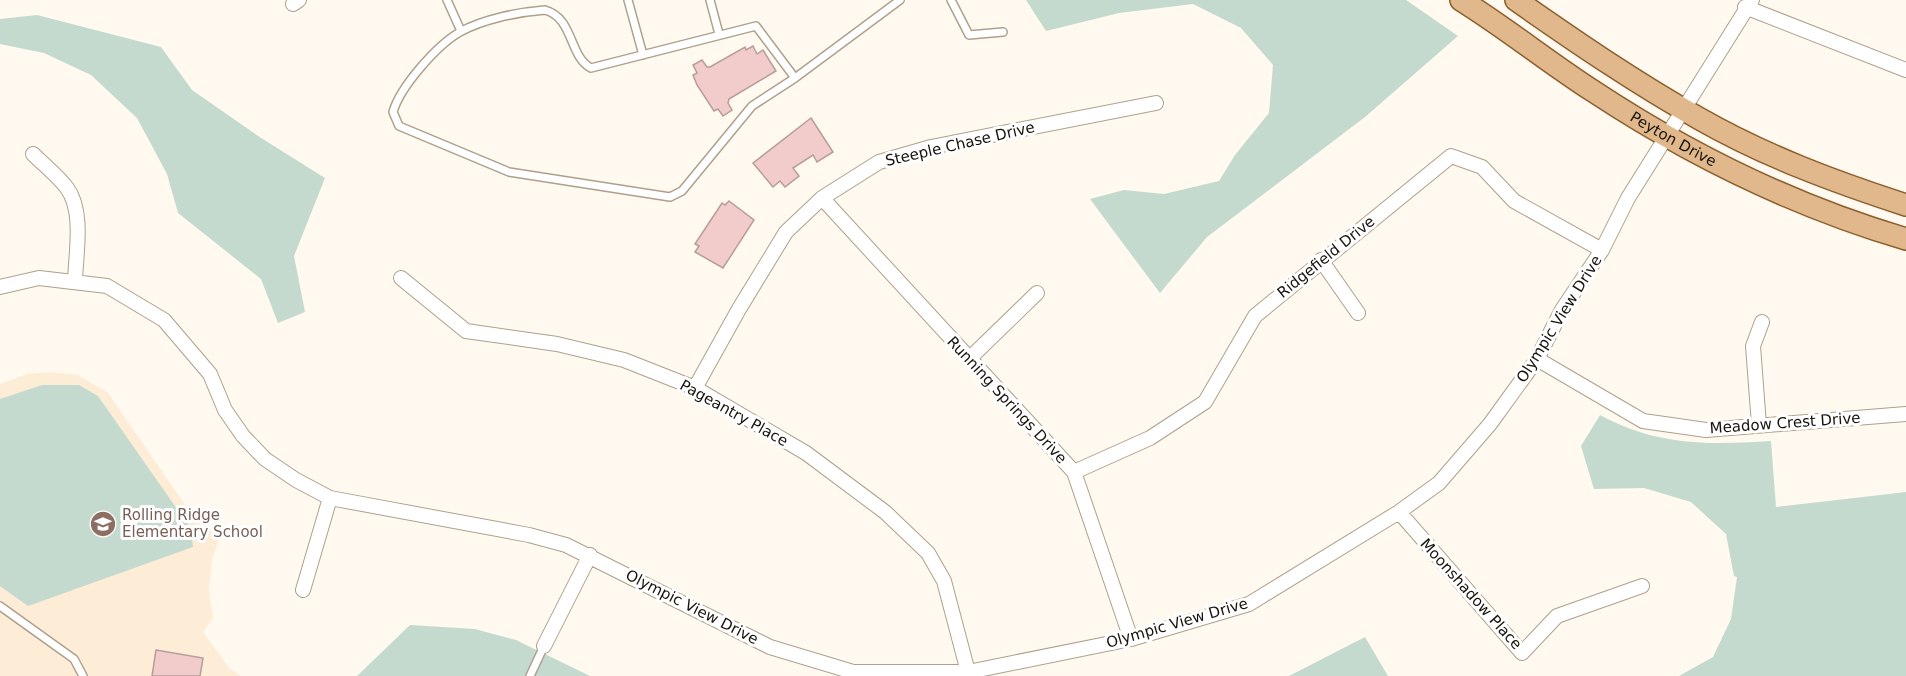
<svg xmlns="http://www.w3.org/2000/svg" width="1906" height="676" viewBox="0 0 1906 676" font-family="'DejaVu Sans',sans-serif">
<rect width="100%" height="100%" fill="#fff9f0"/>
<path fill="#fdecd6" d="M50,372L78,375L108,393L190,512L220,537L212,559L209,591L213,618L203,632L229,668L241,676H0V384L27,374Z"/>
<path fill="#c4dace" d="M1026,0H1406L1458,36L1365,117L1207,237L1160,293L1090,199L1124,190L1164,194L1219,181L1235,155L1269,113L1273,65L1241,28L1193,4L1119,13L1046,31Z
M37,15L161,47L192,90L258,136L325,178L294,256L305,312L278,323L261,279L178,213L167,174L137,118L91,75L44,53L0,44V19Z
M42,385H79L98,396L191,529L193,547L28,606L0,586V399Z
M1600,415C1657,446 1708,445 1771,441L1776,507L1906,492V676H1679L1713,657L1731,619L1737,577L1734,576L1726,534L1691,502L1644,488L1594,489L1581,446Z
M410,625L475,629L516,640L590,676H357Z
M1365,637L1388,676H1289Z"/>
<path fill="#f1ccca" stroke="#b79c9a" stroke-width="1.5" d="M753,46L757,54L763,50L776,71L729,99L728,103L732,110L723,116L718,109L714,111L697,85L693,75L697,73L693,65L702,60L707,67H710L745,47L746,50Z
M811,118L833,152L817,162L813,155L793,168L799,176L785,187L780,181L773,187L753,163Z
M729,201L754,220L723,268L695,252L699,246L695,244L722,203L725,205Z
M156,650L203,658L200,676H152Z"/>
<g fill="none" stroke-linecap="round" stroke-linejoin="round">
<g stroke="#afa08c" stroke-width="10">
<path id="lane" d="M447,0L461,31
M628,0L643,55
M710,0L719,34
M951,0L969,35L1003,32
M545,10C574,18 569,57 591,68L756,26L795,78L752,106L682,191L670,197L509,172L399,126L393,112C400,87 437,45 460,32C483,19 519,12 545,10Z
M795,78L900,0
M0,606L74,659L83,676
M530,676L544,646"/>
</g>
<g stroke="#afa08c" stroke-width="16">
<path id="street" d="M293,4L299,0
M1745,7L1906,70
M33,154C44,165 58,176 67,188C84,211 76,253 75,280
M822,198L1074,472L1131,639
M1321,260L1358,313
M401,278L466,331L557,344L624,360L695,388L806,453L885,512L928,553L944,581L968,672
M0,287L39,278L107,286L164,320L210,374L225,410L243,436L265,459L296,480L330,498L529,535L566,545L770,647L853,672H968L1131,639L1249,604L1399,512L1439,483L1490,424L1537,359L1562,310L1602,250L1628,198L1752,0
M969,359L1037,293
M1537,359L1643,421L1706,430L1906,414
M695,388L739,309L786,232L822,198L879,162L931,147L1156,103
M1759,425L1753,346L1762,322
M1074,472L1150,438L1205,402L1255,316L1451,156L1482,167L1514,201L1602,250
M1399,512L1522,653L1557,616L1642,586
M303,590L330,498
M544,646L590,555"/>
</g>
<g stroke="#8d5f2d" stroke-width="24">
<g id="primary">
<path id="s1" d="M1461,0C1506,28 1548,62 1593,91C1690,155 1794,206 1906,239"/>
<path d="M1516,0C1576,42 1636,83 1700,119C1765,156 1835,182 1906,205"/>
</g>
</g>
<use href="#lane" stroke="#fff" stroke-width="7"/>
<use href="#street" stroke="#fff" stroke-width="14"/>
<use href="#primary" stroke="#e0b88c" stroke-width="21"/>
</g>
<defs>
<g id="school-disc" transform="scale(1.35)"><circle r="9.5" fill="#8d6e63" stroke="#fff"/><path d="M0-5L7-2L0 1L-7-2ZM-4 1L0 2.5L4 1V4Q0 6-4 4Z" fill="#fff"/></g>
</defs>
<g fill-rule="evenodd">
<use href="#school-disc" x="103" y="524"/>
</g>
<g text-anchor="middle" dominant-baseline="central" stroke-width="6" stroke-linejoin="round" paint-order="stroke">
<g font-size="15" fill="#17120b" stroke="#fff">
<text stroke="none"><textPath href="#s1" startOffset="254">Peyton Drive</textPath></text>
<text transform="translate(960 144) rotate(-13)">Steeple Chase Drive</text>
<text transform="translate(1326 257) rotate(-39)">Ridgefield Drive</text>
<text transform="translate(1559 319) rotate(-58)">Olympic View Drive</text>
<text transform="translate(1007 400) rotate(47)">Running Springs Drive</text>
<text transform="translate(734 413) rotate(29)">Pageantry Place</text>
<text transform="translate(1785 423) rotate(-4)">Meadow Crest Drive</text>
<text transform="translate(1471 594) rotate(48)">Moonshadow Place</text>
<text transform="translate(692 607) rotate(27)">Olympic View Drive</text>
<text transform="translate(1177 623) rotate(-16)">Olympic View Drive</text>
</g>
<g font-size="15" fill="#785e54" stroke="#fff" text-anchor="start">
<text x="122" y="515">Rolling Ridge<tspan x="122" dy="17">Elementary School</tspan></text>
</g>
</g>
</svg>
